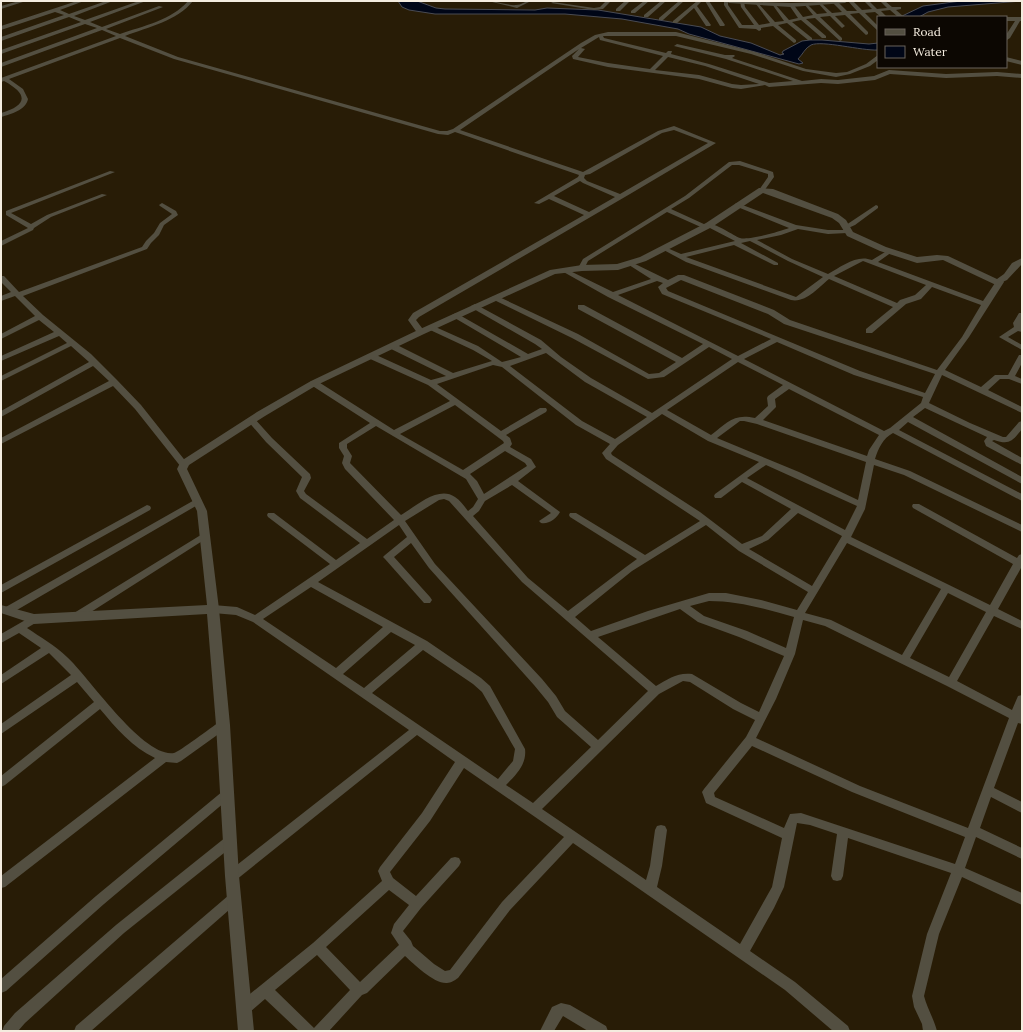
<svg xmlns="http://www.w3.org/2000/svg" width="1023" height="1032" viewBox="0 0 1023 1032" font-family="Lora,serif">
<rect width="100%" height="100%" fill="#281c06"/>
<path fill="#000617" stroke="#494b53" d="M398,1H417L436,8L445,9L535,10L547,8L598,10L701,27L720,36L751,43L780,55L784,54L782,53L783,51L802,41L810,40H822L869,44L878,43V50C862,51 822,40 811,45C805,48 803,54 798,59L803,63L799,64L689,34L678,29L622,19L565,14H435L409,10L402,7Z
M961,1H1022L948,7L928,12L919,17H900L923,6Z"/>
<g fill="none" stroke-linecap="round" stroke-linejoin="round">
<path fill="#534f41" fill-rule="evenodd" d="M19,1H26L1,9V6Z
M77,1H84L60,10L69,14L106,1H113L74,16L85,20L139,1H146L90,22L102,27L159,6L163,7L106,29L120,34C143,26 172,20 188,1H193C177,21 148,27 125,36L178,57L440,131H447L453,129L581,43L595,35L608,32H676L755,52L806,69L836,73L847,72L866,64L878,55V60L870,66L850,74L836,77L803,71L751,54L676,36H603L604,38L666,53L668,51H672L671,54L709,64L769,83L793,81L726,59L674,46L677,44L725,55H734L735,56L732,58L802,81L821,79L838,80L874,76L889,70L946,74L997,72L1022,74V78L997,76L946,78L890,74L875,80L838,84L821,83L769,87L765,85L741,89L732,88L699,79L608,67L573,59L572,56L579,49L460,130L583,172L658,131L674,126L716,143L630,194L419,317L416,320L425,332L421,334H418L408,320L413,313L584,215L549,199L539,204L534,203L578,177L579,175L455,132L448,135L438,134L174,59L120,38L9,79L23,89L28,99C26,110 11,114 1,117V113C28,105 28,94 4,81L1,82V78L116,36L102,30L1,67V63L97,28L85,24L1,54V50L81,22L69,17L1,41V37L64,15L55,12L1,30V26ZM599,37L600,40L663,56L650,69L608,63L578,57L585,49L581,48ZM668,57L705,66L759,84L741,85L732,84L699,75L655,70ZM674,130L708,143L620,194L587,181L584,178L585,175L590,174L662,133ZM580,181L583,183L615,197L589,212L554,196Z
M488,1C496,1 510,6 516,5C522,5 524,1 531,1L517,8Z
M606,1H611L603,9L594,10L551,3L553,2L594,8L600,7Z
M625,1H630L620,11H616V9Z
M644,1H649L635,13H631V11Z
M661,1H666L648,17H644V15Z
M679,1H684L663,20H659V18Z
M697,1H702L697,6L711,25L710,26H706L694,8L677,23H673V21Z
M705,1H709L725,25L724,26H720Z
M724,1H728V5L742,25H754L741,7L740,1H744L745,7L759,25L770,23L756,4L758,3L775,22L784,21L772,4L774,3L789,20L798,18L789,5V4H793L803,17L813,15L804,4L806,3L817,14L827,13L818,3L820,2L832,13L842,12L833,3V1H837L847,11H857L848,1H853L862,10L872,9L864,1H869L877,9L887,8L880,1H885L892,7H901V9L896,10L903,16L898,17L890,10L881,11L887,17H881L875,12L865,13L878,26V31L859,13L850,14L868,32V34L866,35L845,15L835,16L845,26L842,28L830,16L820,17L842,38V40L840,41L815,18L806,19L826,36V38H822L801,20L792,22L812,38V40H808L787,23L778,25L796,40V42L794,43L773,26L761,28V30L759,31L756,29L739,28L724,5Z
M1006,17H1022V21H1020L1010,38L1007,40L1006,35L1015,21H1006Z
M1006,57L1022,61V65L1006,61Z
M740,161L773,172L774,177L764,191L759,190L768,177V174L739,165H732L689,198L671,209L706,225C712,220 732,235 740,238C748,241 781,231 789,228L735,206V204L737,203L796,225L828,230H849L850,231L847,233L828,234L798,229L781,235L757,240L792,259L828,274C842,266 857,254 872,260L890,249L893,251L892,252L878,262L983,301L997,280H1003L1004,282L969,337L945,370L981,387L995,375H1008L1019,355H1022V363L1015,376L1022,379V384L1009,379H1000L988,390L1022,407V413L942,375L929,403L970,423L1003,437H1006L1019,422L1022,421V429C1012,442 1009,445 994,440L992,441L1022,458V465L986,446L984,441L987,437L925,408L913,417L1022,477V484L908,422L899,430L1022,494V501L893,433C883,438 878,449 875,459L910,471L1022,525V532L904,475L874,465L865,509L851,537L990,605L1013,564L913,508L912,506L913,504H919L1017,558L1019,555L1022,554V568H1021L998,609L1022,621V629L994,616L957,681L1012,710L1018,696L1022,695V724L1018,723L994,788L1022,802V813L991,797L980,828L1022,848V859L976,837L965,868L1022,893V905L962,877L939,934L924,996C927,1008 934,1019 937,1031H923L922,1024L914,1007L912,996L927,934L951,873L848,838L843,876L841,880L837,881L833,880L831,876L837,834L810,825L797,823L784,887L774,908L750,951L795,982L848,1026L850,1031H833L785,990L573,843L510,910L458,978C455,980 451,983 447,983C434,984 414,964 405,956L367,993L362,995L329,1031H299L265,999L250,1012L245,1013L240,1012L239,1007L240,1002L313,943L382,881L378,871L380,867L422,813L455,762L417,735L236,880L232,881L228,880L226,876L228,872L409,730L253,622L236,615L213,613L210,612L208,609L210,606L213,605L237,607L255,615L330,564L268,517L267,515L268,513H274L336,560L360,543L300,498L296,491L302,477L266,442L247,420L251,417L254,418L272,438L310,474L311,478L304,491L306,494L367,539L394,520L345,469L342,463L344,456L339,448V443L370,423L311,385L310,383L311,381H317L394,430L450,401L428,385L368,358L367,356L368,354H374L431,380L446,376L389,348V344H395L453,373L492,361L473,350L428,329L427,327L431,325L478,346L502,362L521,357L453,317L452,315L456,313L528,354L542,349L535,344L472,308L471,306L475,304L541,340L561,357L591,378L652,413L732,359L709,347L664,377L648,379L572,338L490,298L494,296H497L578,334L649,374L659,373L676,362L578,309V305H584L682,358L703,344L608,297L560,270L562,269H566L613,292L651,279L629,265L628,264L631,262L668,280L678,275H684L774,310L790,320L937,370L962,337L981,305L932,287L921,299L906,304L872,333H866V329L893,307L829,279C818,288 806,303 791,300L686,262L660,248L661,247H665L681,254L735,241L708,227L703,228L667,212L588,261L584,269H580L578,268L583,259L685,196L729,162ZM750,241L788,261L823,277L796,297L686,257L734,245L774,265H778V263L741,243ZM863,261L926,285L915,295L900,300L897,303L834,276ZM681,280L768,314L784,324L935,374L925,393L860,371L668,291L666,288ZM657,281L663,283L658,287L662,294L771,339L738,356L618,295ZM777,342L854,375L923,397L921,403L890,428L884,431L744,359ZM546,353L585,382L647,417L615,439L582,421L510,366ZM738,362L783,385L768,396L767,398L768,406L755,418C733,413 727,423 711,435L667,410ZM493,365L502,367L576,425L610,444L602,453L606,459L700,521L645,555L576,513H570L569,515L570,517L637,559L626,567L568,611L528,578L473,516L479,511L485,501L512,485L551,513L539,521L541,523C548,525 557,518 560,512L518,481L536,467L531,459L510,447L512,444L510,438L506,435L546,412L547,410L546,408H540L501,431L437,384ZM789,389L879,435L869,450L867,456L763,420L776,407L775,399ZM455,405L503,441L504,443L463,470L400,434ZM662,414L708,441L759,462L715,494L714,496L715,498H721L742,482L791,509L762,536L742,544L700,512L612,455L611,453L618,445ZM740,421H744L757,424L866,462L858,500L799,472L717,438ZM376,426L466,479L478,499L473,507L468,511C464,506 460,500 455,497C438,485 415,507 401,515L350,463L352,456L347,448V444ZM505,451L525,463L527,466L484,494L477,481L470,474ZM766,465L857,506L845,530L747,478ZM444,499L449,501L522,582L648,691L598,740L565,711L556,696L542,679L435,564L405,521L439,500ZM798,513L842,536L812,586L749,549L768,540ZM399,525L407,537L385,555L383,557L385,559L424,603H430L432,600L430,597L394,557L411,543L429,568L534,685L548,702L557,717L591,747L533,803L506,785C516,775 527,764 525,749L490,686L481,678L427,641L318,582ZM706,525L739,551L808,592L797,610L761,600L726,593H709L648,611L591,631L575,617L632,571ZM847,543L941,589L902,655L831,620L805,613ZM311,587L383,627L336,668L263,619ZM948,593L986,612L949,677L910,658ZM709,601C738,601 766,609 794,617L786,648L747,631L704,616L690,606ZM680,609L698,622L739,637L784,656L759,712L741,703L692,674C678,672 668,679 656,686L598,637ZM803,620L825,626L947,686L1009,718L968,828L860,786L756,738L776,699L795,654ZM391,632L415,645L364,688L343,674ZM423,650L473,684L482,692L515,749L513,761L498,779L372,693ZM683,681L690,682L733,709L755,720L746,737L704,789L702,792L706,803L782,838L772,887L740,944L657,887L662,866L667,830L665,826L661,825L657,826L655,830L650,866L646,880L542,809L659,694ZM752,746L852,792L965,837L955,864L801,813L790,814L784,828L715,797L714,793ZM464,768L564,837L502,902L450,970L445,971L434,964L413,946L411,941L403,931L421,908L459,866L461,862L459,858L455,857L451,858L416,896L393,878L390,872L430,821ZM389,890L409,905L394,924L391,933L399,945L360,982L326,947ZM317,955L350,990L314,1028L275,990Z
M110,171L115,172L11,213L31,224L47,215L102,194L107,195L51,217L34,228L33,230L1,246V241L28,228L6,215V211Z
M162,203L176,211L178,215L164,225L159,235L151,243L147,249L23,296L43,315L91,354L117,380L141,405L187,463L188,465L187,467H181L135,409L113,386L1,444V438L109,381L93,366L1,417V411L89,362L71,346L1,381V376L67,343L59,336L1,361V356L54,332L39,320L1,339V334L35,316L15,296L1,301V296L11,292L1,282V276H4L19,292L142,247L146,241L154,233L160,223L172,214L160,206L159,205Z
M876,205L878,206V208L855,225L846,229L843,227Z
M1019,313H1022L1021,323L1022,332L1018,331L1008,337L1022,345V350L999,337L1014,327L1013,323Z
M198,498L202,501L201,503L10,614H4L2,611L4,608Z
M147,505L150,506L151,508L150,510L1,593V585Z
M204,533L207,534L209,536L207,538L80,619H74L72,616L74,613Z
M34,615L37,616L39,619L37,622L27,628C40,637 55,645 67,657C89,677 143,758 174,753C179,752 212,727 219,722L223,721L227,722L228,725L227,728L181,761L177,763L166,762L5,887L1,888V876L155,758C132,747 116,728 100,709L5,785L1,787V776L94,702L77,682L1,734V724L71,675L49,653L1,684V675L41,648L19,633L1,643V634Z
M227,789L231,791L233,794L231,797L104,904L6,991L1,993V979L96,896L223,791Z
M230,836L234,837L236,841L234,845L124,933L25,1023L18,1031H2L4,1026L15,1013L116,925L226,837Z
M233,893L237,895L239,899L237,903L91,1031H74L76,1026L229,895Z
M561,1003L570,1005L606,1026L608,1031H588L563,1016L554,1031H540L552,1007Z"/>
<path fill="#534f41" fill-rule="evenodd" d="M726,1L791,3L848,1L845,3L791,7L729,3Z
M759,188L773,189L838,214L846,220L853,232L886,247L917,257L937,255L948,256L997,279L1004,274L1012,263L1022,258V264L1007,280L996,285L943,260L917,263L880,251L847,236L839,223L832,218L763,193L712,227L646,261L618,270L582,271L555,274L424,334L317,385L265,416L189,465L187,469L207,511L219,609L230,725L239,876L254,1031H238L225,876L216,725L207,614L34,624L1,613V605L34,614L207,605L197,511L177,469L181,461L257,412L311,381L418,330L550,270L582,265L617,264L640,257L706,223Z"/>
</g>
<rect width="1023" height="1032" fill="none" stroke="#f4ecdf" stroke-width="4"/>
<rect x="877" y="16" width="130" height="52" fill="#0c0702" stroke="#69635a"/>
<rect x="885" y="29" width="20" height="6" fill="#534f41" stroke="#69635a"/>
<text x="913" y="36" font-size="12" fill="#f4ecdf">Road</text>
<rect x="885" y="46" width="20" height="12" fill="#000617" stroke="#69635a"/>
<text x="913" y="56" font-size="12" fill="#f4ecdf">Water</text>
</svg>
